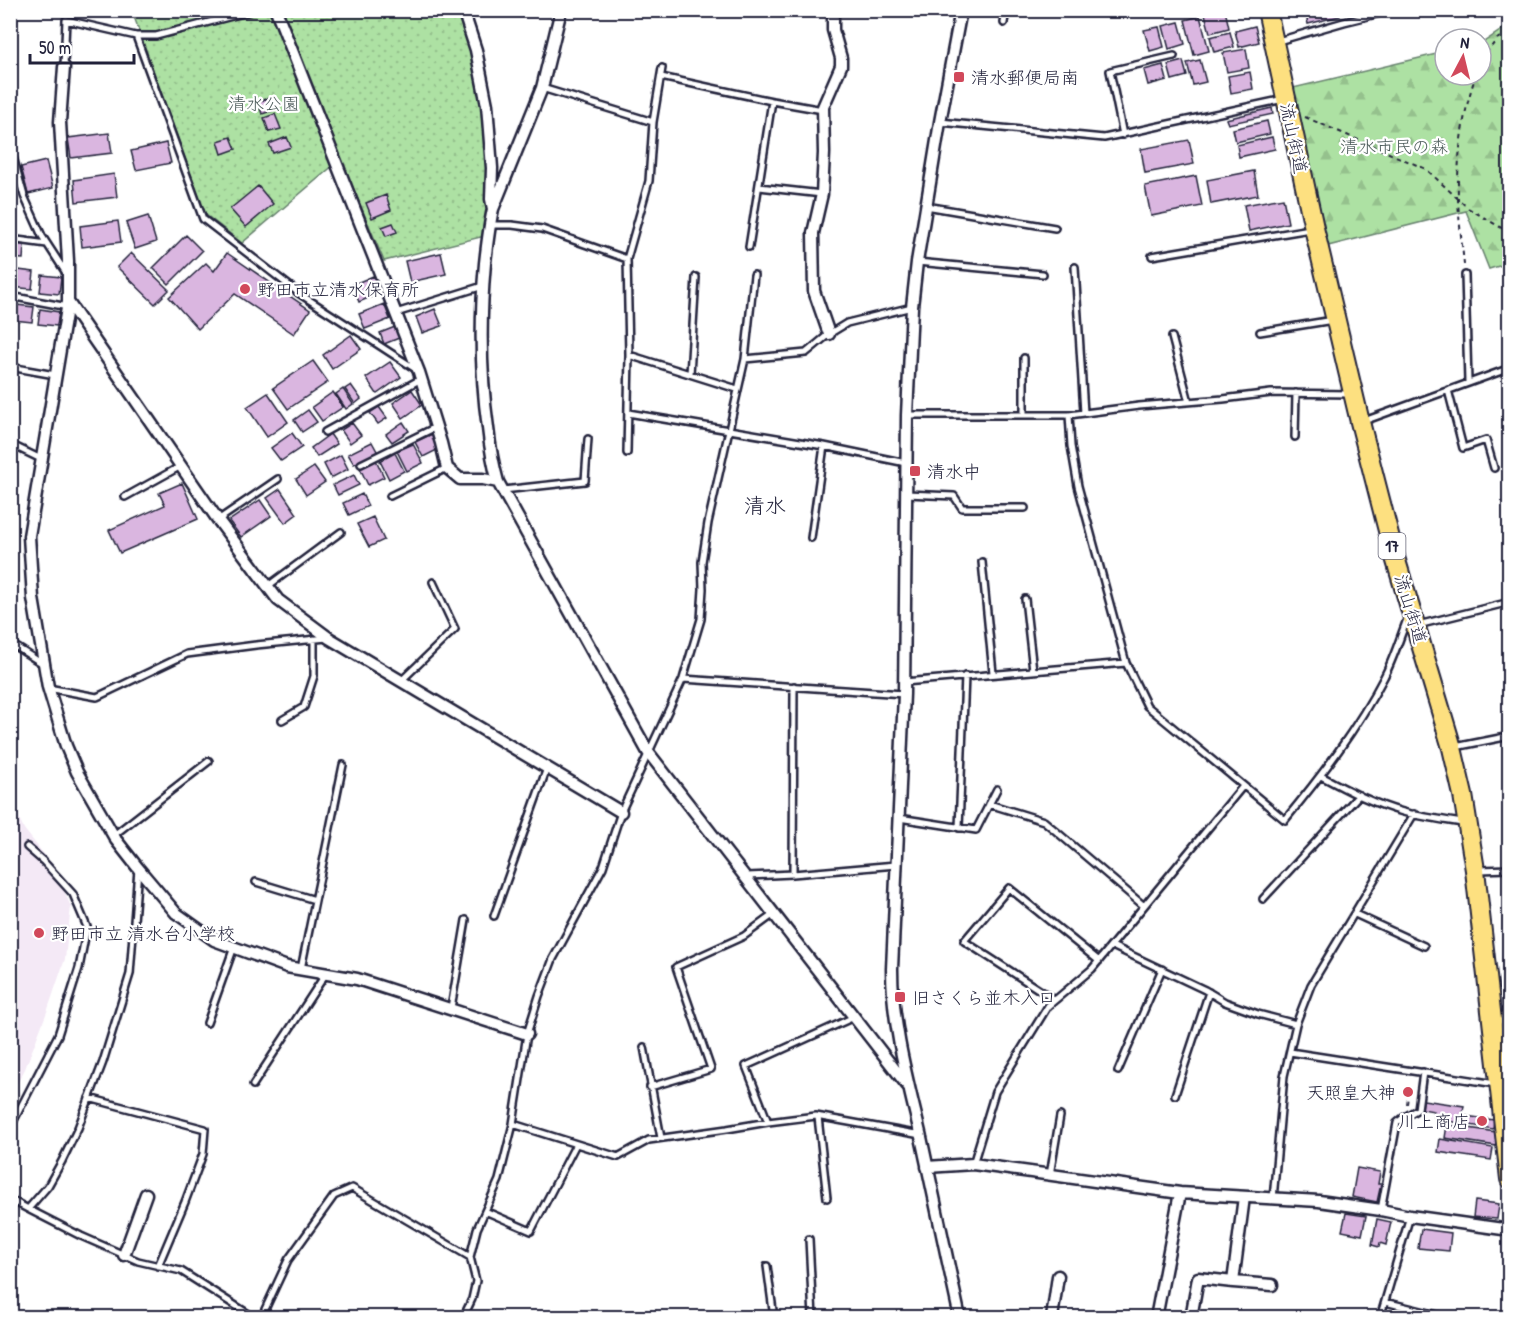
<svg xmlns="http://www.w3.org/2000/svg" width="1520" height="1328" viewBox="0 0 1520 1328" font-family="'Patrick Hand','Klee One',sans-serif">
<defs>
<pattern id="forest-firs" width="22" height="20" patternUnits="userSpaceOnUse" patternTransform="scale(1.5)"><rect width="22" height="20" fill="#ade1a3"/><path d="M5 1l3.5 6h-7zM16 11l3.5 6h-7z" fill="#95c18d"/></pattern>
<pattern id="park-dots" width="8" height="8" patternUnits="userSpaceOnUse" patternTransform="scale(1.5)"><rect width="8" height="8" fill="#ade1a3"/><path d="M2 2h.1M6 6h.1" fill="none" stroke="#95c18d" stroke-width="1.8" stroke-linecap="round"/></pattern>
</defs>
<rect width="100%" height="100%" fill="#fff"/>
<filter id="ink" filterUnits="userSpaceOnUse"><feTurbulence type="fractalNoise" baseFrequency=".0167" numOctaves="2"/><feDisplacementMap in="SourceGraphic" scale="12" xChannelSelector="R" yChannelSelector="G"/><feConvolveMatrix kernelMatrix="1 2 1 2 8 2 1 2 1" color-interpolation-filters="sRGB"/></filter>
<g filter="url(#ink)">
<path fill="#f4e9f6" d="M10,798L24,829L54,867L71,907L65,959L48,1009L25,1069L11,1095Z"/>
<path fill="url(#forest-firs)" stroke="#68826f" stroke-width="1.5" d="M1509,25V263L1489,269L1466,211L1328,246L1293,88L1445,52V75H1481V44Z"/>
<path fill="url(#park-dots)" stroke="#68826f" stroke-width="1.5" d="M132,11H460L480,82L489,161L487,216L485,236L384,261L341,159L242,243L205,214Z"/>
<path fill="#dab6e0" stroke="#22223b" stroke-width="1.5" d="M1218,10H1225L1229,28L1210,33L1205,14Z
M1305,10H1339L1340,16L1308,24Z
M1200,16L1209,51L1194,55L1185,20Z
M1179,22L1185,44L1169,49L1163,26Z
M1255,26L1259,42L1239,47L1235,31Z
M1159,27L1164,47L1150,51L1144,30Z
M1230,32L1234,47L1214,52L1210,37Z
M1246,49L1249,68L1227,72L1223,53Z
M1200,60L1206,82L1193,85L1187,63Z
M1183,61L1187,76L1172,80L1168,65Z
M1163,65L1167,80L1148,85L1144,70Z
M1250,72L1253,89L1231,93L1228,76Z
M269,98L274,110L262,114L258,102Z
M1272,108L1273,114L1228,124L1226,119Z
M275,114L281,129L269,132L264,118Z
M1267,121L1270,134L1236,142L1233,129Z
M109,133L112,153L71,158L68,138Z
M231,137L236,149L222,154L218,141Z
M287,137L291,147L273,153L269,144Z
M1272,137L1275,149L1239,157L1237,145Z
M1189,140L1194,164L1145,173L1141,149Z
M166,143L171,163L136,170L131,151Z
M46,161L53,188L28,194L21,167Z
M1254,171L1258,195L1211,204L1207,180Z
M114,174L117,197L76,202L74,180Z
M1196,176L1202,206L1151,216L1145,186Z
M258,186L273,204L246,227L230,209Z
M386,195L391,210L372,218L366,203Z
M1283,198L1288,223L1249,231L1244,205Z
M148,216L156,242L135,249L126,223Z
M118,221L121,242L82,247L80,226Z
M393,223L397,232L386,236L382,227Z
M186,235L202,251L169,284L153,268Z
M10,244L24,245L23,259L10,258Z
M131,253L169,290L155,304L117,267Z
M227,253L310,310L294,334L235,294L198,329L169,297L206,263L214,271Z
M441,253L446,274L410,282L405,261Z
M10,269L34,272L32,289L10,287Z
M42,275L61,277L59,294L40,292Z
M373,276L380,293L359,302L352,285Z
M384,304L390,319L365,329L359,314Z
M16,305L34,307L32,322L14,320Z
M40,309L59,312L57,326L38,324Z
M435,309L442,326L422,333L416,317Z
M395,327L399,338L384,344L380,333Z
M351,335L361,349L332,369L323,355Z
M313,361L328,382L288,409L273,388Z
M390,362L401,377L377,394L366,378Z
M351,385L361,399L355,404L345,389Z
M343,389L353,404L346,409L336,394Z
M412,390L422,405L403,418L393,403Z
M333,392L343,407L322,421L312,407Z
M268,393L288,422L267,437L247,407Z
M379,407L387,418L378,424L370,413Z
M308,410L317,422L302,432L294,420Z
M403,422L409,431L392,442L386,434Z
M352,423L361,435L350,443L341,430Z
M292,433L302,447L281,461L271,448Z
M330,434L337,444L317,457L311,448Z
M432,434L439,449L423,457L415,442Z
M372,442L378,453L354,464L348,454Z
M413,444L423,463L407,471L397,451Z
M395,453L404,471L389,479L380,461Z
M341,455L348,469L331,478L324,464Z
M376,460L384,477L368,485L360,468Z
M314,467L325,482L306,495L296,479Z
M354,475L359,485L338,495L333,485Z
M182,483L198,519L120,553L109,530L165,505L159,493Z
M280,489L297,514L285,523L267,498Z
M362,494L368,506L349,515L343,503Z
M260,500L271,516L241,537L229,521Z
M373,517L384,540L369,547L357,524Z
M1423,1100L1464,1106L1461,1123L1440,1120L1441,1118L1433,1116L1434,1111L1422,1109Z
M1465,1116L1494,1120L1493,1129L1464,1124Z
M1447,1125L1496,1132L1497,1146L1445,1138Z
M1440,1139L1493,1148L1491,1160L1438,1152Z
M1357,1168L1380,1172L1378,1184H1381L1377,1202L1352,1197Z
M1475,1201L1499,1204L1497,1219L1473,1217Z
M1346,1213L1366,1216L1362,1235L1342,1231Z
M1377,1219L1391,1222L1386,1245L1380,1243L1379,1247L1372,1245Z
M1421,1229L1451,1233L1449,1251L1418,1248Z"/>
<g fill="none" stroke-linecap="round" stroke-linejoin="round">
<g stroke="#22223b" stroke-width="10">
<path id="service" d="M255,10L156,36H136L203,219L300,294L417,370
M1004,23L1006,10
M1278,41L1344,22L1393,10
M64,66L66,20L136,36
M661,77L772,101L749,247
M542,88L653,122L649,181L627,259L629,355L627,453
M772,101L823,110
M653,122L662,68
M940,122L1104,138L1284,99
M1123,135L1110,71L1174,56
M10,146L24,196L42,236L66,273
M759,187L822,194
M926,206L1055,228
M491,225H512L542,229L627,259
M10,239L47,244
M1152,256L1310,229
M917,262L1043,274
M1075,267L1084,413
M1465,275L1468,382
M10,296L68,307
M396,313L483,286
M1260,332L1333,320
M1172,337L1189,402
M629,355L737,389
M1024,358V415
M745,359L806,353L829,334L847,323L912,307
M10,367L55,375
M690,374L696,277
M1448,390L1463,448L1486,440L1494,468
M628,413L824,446L906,463
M907,415H1069L1139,406L1223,399L1271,393L1351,394
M1069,415L1071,446L1078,486L1126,663L1147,706L1285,820C1322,775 1357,729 1384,677C1394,658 1400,637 1408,617
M1364,421L1510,368
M325,432L421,379
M1295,437L1296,393
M10,444L41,459
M361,464L436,427
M503,490L585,481L588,439
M906,494L954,496L962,508H1025
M390,496L447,468
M125,497L181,466
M218,520L278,479
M811,538L824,446
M982,562L993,673
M268,586L341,532
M1025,599L1033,670
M1418,625L1510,602
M10,643L43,664
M683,679L904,694
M401,681L455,629L433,582
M904,682L1126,663
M48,688L97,697L187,654L256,645L327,638
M282,720L304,707L314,676V639
M1455,747L1510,736
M1321,776C1347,790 1374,804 1403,812C1422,817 1443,820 1463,823
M989,804L1044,821L1144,906
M899,818L976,830L997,789
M959,828L965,676
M114,835L209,761
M1479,870L1510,869
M793,874L794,686
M747,876L793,874L896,865
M256,882L315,900
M1263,899L1359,795
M1355,914L1424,946
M494,916L547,768
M1112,946L1205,990L1225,1002L1258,1014L1296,1024
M301,969L343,765
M1055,1000L964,941L1009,888L1099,961
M451,1008L466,920
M1496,1021H1510
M207,1023L234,947
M644,1047L661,1138
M1290,1052L1496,1084
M1118,1071L1162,969
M253,1085L325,975
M650,1087L711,1069L676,967L744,936L774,914
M1175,1095L1209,992
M89,1098L205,1129L203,1154L185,1202L158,1266
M818,1117L827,1198
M768,1122L746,1066L854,1017
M513,1124L618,1157L649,1140L727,1129L768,1122L816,1116L921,1135
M10,1128L58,1035L79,968L87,927L73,894L43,861L27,847
M973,1164L995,1092L1048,1006L1092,969L1243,786
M1050,1175L1060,1116
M10,1197L13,1201L28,1209L81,1236L138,1261L181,1271L255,1318
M1273,1199L1284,1076L1296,1024L1311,985L1414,814
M28,1209L48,1186L62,1161L78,1128L103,1062L130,974L138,869
M1381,1210L1397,1123L1403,1118L1418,1109L1423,1072
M485,1211L531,1231L576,1144
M809,1239L813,1318
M767,1266L774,1318
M1385,1302L1442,1316L1441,1318
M261,1318L288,1260L334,1196L352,1188L470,1257
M463,1318L472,1299L476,1281L470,1257L477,1229L499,1180L513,1124L527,1034L539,996L553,959L603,867L621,812L683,679L701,619L703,589L702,562L708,523L745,359L754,275
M1380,1318L1410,1216"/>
</g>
<g stroke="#22223b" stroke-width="15">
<path id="minor" d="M276,10L419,372L441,443L447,468L460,479H483L498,482
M463,10L476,50L487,105L492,168L491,199L493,209
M561,10L542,88L493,209C489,227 487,245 485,263C480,319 480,373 488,428C490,447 493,464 498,482L648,752L907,1085
M64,67L60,122L68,261V302L29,536L33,598L48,687L66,746L77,772L116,840L138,868L176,913L214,940L287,967L357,979L527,1034
M68,302L218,520L278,600L329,638L621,812
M829,334L814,291L813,233L822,194L824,153L823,107L841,66V58L833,30V10
M927,1167L973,1164L1180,1193L1319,1201L1381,1210L1410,1216L1510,1230
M1244,1197L1233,1282L1272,1285
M124,1255L146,1194
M960,1318C947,1257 934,1197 921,1137C908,1082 892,1026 892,969L904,694L907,415L912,307L917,262L940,122L961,10
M1052,1318L1058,1276
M1156,1318L1180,1193
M1191,1318L1198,1278L1233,1282"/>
</g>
<g stroke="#22223b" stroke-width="22">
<path id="primary" d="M1267,10L1314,228L1360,422L1394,554L1452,748L1463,795L1475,870L1510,1179"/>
</g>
<path stroke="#22223b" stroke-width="2" stroke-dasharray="4.5 4.5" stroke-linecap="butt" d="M1481,61L1497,39L1510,30
M1305,117L1426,169L1468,208L1510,233
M1464,265C1462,243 1459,221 1458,200C1457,158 1462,114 1476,75
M1407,1104L1408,1096"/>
<use href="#service" stroke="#fff" stroke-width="5"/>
<use href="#minor" stroke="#fff" stroke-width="10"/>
<use href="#primary" stroke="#fde080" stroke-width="18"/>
</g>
</g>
<g fill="#d1495b" stroke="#fff" stroke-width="2">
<rect x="953" y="71" width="12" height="12" rx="3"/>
<circle cx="245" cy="289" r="6"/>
<rect x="909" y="465" width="12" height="12" rx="3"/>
<circle cx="39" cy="933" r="6"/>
<rect x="894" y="991" width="12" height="12" rx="3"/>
<circle cx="1408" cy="1092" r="6"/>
<circle cx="1482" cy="1121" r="6"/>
</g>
<g text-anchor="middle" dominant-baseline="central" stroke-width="4.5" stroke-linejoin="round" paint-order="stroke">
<rect fill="#fff" stroke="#646476" stroke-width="1.5" x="1378.5" y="533" width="27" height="26" rx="4.5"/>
<g font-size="16" font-weight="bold" fill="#22223b">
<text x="1392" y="546">17</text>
</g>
<g font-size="18" fill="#22223b" stroke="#fff" text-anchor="start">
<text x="971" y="77">清水郵便局南</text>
<text x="257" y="289">野田市立清水保育所</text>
<text x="927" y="471">清水中</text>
<text x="51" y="933">野田市立 清水台小学校</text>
<text x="912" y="997">旧さくら並木入口</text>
<text x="1396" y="1092" text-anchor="end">天照皇大神</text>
<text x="1470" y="1121" text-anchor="end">川上商店</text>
</g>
<g font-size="18" fill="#4c5b5a" stroke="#fff">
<text x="264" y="103">清水公園</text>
<text x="1394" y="146">清水市民の森</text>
</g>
<g font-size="18" fill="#22223b" stroke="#fff">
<text transform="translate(1294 138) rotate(78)">流山街道</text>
<text transform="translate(1411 609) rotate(73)">流山街道</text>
</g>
<g font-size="21" fill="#22223b" stroke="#fff">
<text x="765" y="505">清水</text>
</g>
</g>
<rect width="1520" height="1328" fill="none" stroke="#fff" stroke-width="36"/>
<rect x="18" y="18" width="1484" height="1292" fill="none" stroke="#22223b" stroke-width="2" filter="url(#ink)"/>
<g transform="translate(1463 57) rotate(7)"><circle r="28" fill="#ffffff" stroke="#a7a7b1" stroke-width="1.5"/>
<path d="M0-4.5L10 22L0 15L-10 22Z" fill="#d1495b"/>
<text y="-9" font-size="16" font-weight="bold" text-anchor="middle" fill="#22223b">N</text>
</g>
<path d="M30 54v9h104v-9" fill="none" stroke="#22223b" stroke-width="3"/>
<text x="39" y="54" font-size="18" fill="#22223b" stroke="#ffffff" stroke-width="4.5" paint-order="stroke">50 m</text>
</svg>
